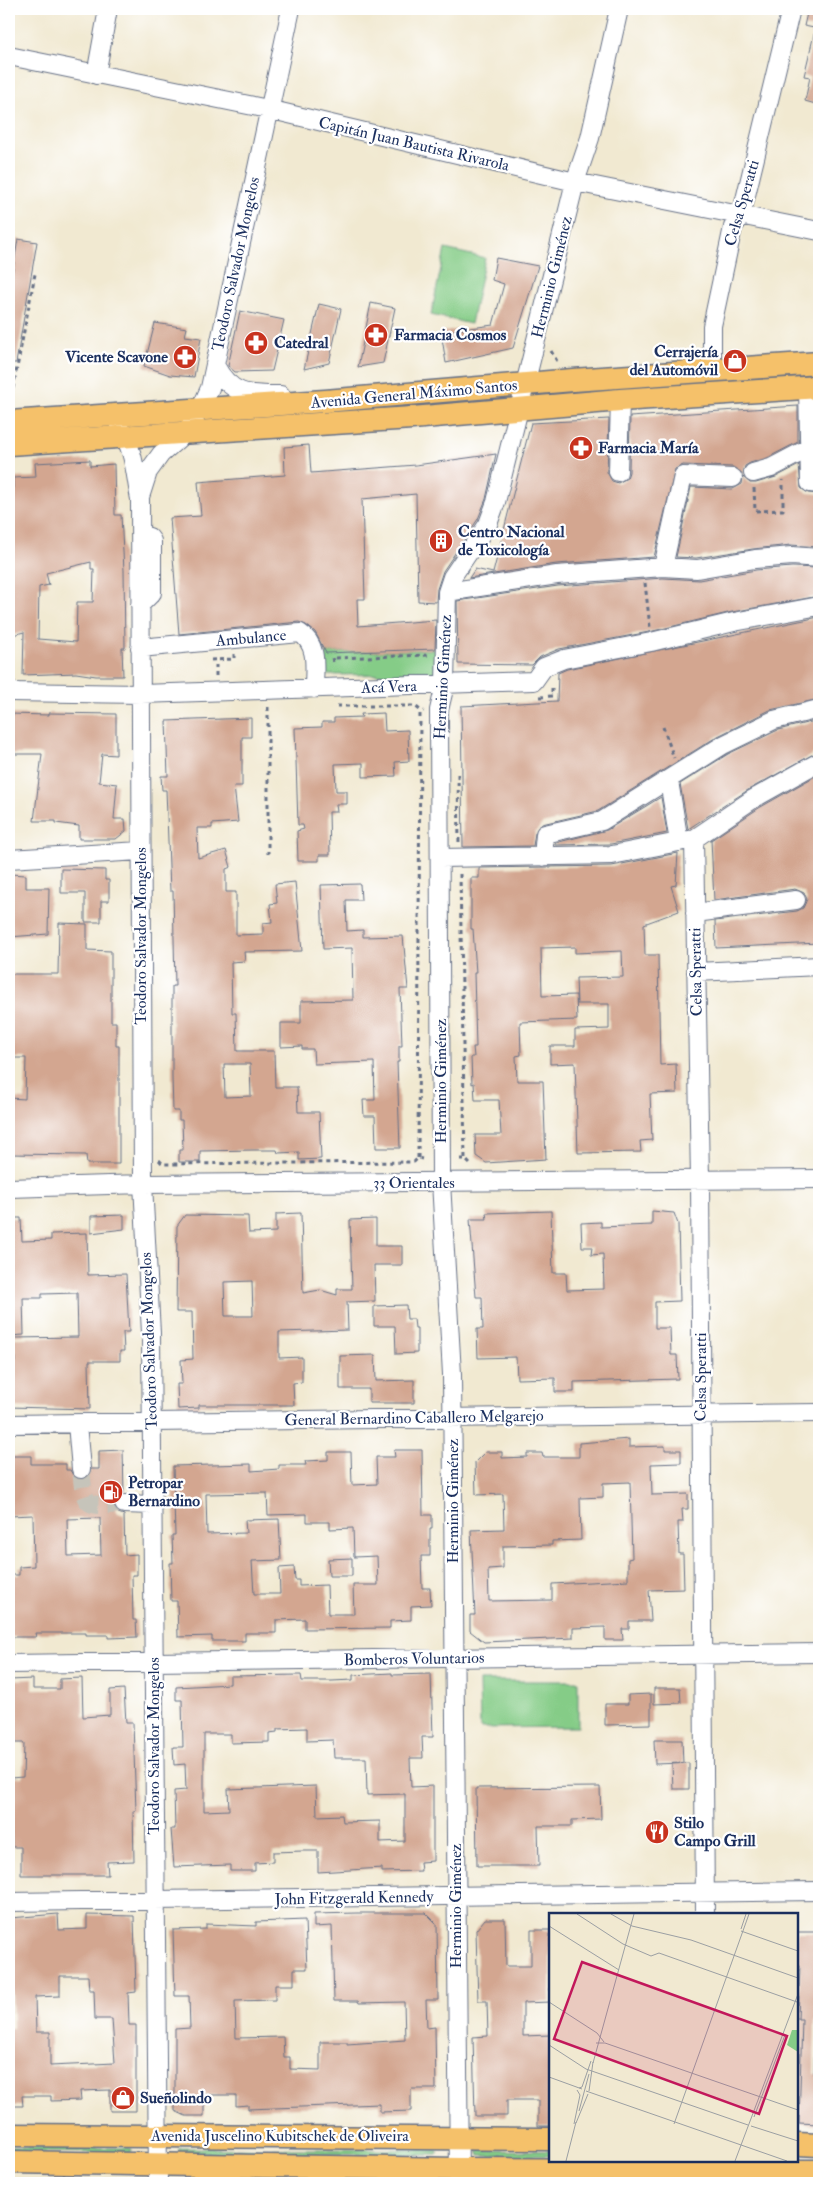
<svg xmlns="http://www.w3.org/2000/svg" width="828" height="2192" viewBox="0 0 828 2192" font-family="'IM FELL Double Pica',serif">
<rect width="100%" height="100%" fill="#fff"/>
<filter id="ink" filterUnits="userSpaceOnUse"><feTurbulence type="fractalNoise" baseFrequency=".02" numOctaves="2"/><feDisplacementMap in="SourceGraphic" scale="10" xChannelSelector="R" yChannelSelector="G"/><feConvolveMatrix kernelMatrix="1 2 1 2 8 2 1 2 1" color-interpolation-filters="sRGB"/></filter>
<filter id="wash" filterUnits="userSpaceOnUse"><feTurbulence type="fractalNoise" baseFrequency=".0096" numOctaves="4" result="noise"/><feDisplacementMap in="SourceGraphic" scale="20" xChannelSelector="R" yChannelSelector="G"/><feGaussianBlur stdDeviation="1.12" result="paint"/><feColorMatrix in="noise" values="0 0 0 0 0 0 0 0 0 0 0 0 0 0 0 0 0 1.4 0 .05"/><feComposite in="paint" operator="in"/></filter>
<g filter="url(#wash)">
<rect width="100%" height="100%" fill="#f1e9d1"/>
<path fill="#85cc87" stroke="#507e72" d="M445,249L485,258L471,324L431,315Z
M438,649V671L433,674L326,675V653Z
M479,1681H578V1727L480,1728Z
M9,2147L131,2148L132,2149L131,2153L9,2152Z
M179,2148L437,2150L439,2152L437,2155L179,2153Z
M480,2150L550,2151V2156L480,2155L478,2152Z"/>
<g id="blocks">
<path fill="#d3a690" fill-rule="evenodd" d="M808,9H819V29L804,26Z
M814,34H819V105L805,101L810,77L804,76Z
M18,239L37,242L16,363H9V293Z
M496,258L538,266L513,348L446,363L441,332L493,325L504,284L492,280Z
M371,303L395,308L383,363L358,367Z
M319,304L341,309L329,363L304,369Z
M240,311L284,320L272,371L235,372L228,366Z
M155,323L187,328L185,336L201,338L194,377L170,375L144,366Z
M798,406V442L767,458L750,463L745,466L743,474L733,467L683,465L675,469L654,557L556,564L469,578L475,569L493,573L531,423L609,419L607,472L612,481L618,483L627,478L629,472L630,417Z
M309,445L311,473L416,465L496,454L486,499L478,519L443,571L437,589L436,602L418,601L416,494L362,499L365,599H357L358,626L436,620L435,649L326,653L315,632L306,625L299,622L179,634L170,518L201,516L198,482L285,475L284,447Z
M90,460V466L114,464L115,515H121L124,570L125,648H122L123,676H96L76,673L23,675L24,632L9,636V524L14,523L13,478L36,477L35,463ZM91,562V569H94L93,602H77L76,642L38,639L39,587L49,585L46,573Z
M799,465L801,488L808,493L819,494V547L791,545L753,549L696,558L676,557L691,487L733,489L742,484L743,477L750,483H756L776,477Z
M792,567L819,568V596L732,612L649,632L559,649L540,657L532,665L458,664L457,601L558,586L663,578L699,580L756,570Z
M819,617V699L770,710L718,736L598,811L542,824L535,833L533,846L463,847L461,706L557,701L558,673L567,669Z
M49,713L116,714V755L102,754L99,782L117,784L114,819H125L126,831L116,839H79V826L56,823V821H34L42,754H9V714L49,715Z
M384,713L385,731L408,730L409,761L395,762L396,776L363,777V763L335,764L336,791H347V804H336L337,812H329L330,855H319V861H298L297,831L304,829L303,825H298L295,728L322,727V722H334V718L362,717L361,714Z
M251,718V737H242V786H234L238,822L212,824V828H197L198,858L226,850L231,867L226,869V892H236V935L263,934V923L272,922L270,904L277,903L275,884L295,882L302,951L244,952L245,961L231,962L232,1013H236L237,1051H274L275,1087H297L298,1112H319L321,1159L299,1160V1152L278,1153L277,1150H253L200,1151V1162H179V1150H183L182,1120H179V1111H173L172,1077V986H175L173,891H170L166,790H162L161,776H168L166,721ZM224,1064H250L251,1096L225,1097Z
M819,720V751L748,790L688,829L680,784L728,754L778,730Z
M819,774V943L716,948L715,921L797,911L803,908L807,899L804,893L795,889L714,900L711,840L759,808Z
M661,797L667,833L611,844L555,845V843L607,830Z
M678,853L676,885L671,886L679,911L644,924L645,955H658L660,1065L676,1064L677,1093L650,1094L652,1140L640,1141L641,1152L578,1153L575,1063L550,1064V1046H575V1030L609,1029V1004H577L576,978L623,977L622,951L575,953V947L541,948L542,996L576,995L577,1020L520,1022L521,1055L516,1056L517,1081H543L546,1159L486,1163L476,1156L475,1135H501L499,1100H475L474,1083L472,1084L471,1057H474L473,1047H476L474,973H476L473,929H471V878H479V868L612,866Z
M61,869L105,870V880H109V901H101V922H85V893H61Z
M9,874L26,875V888H49L48,934L9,937Z
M360,884L361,900H346L347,931L363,930V937L403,936L408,989H400L402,1046H399V1062H397L400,1148H376L375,1116H364L363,1100H375L374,1062L314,1064L313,1049H302V1046L281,1047V1023H301V1001L353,1000L352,948L323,949L321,885Z
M59,923L87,924V950L111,951V1022H116V1046H119V1164H87L86,1155L9,1154V1098L25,1099L26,1058H9V974H58Z
M551,1211L553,1273H566L567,1290L604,1289L603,1254L591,1255L592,1247H582L581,1223L601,1222V1227L652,1225V1211L674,1213L678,1224L680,1301L655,1302V1328H670L671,1355H677L678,1379L574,1382V1392H555V1378L517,1379L516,1357L478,1358L477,1329H483L482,1297H476L470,1219H487L486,1213Z
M301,1213L303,1293L320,1290L337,1295V1289H352L350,1220L376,1219V1246H402V1265H374L375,1301L347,1302L348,1330L279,1332V1358L302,1357V1382L293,1383L294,1405H199V1408L178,1409L177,1384H182L181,1360L193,1359L192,1312H176L177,1226L185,1215L248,1216L249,1233L276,1232V1214ZM252,1281L253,1316H225L224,1282Z
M124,1215V1229L91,1233V1216Z
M9,1218H21L22,1241L51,1240V1234L87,1233L88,1275L126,1274L129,1332H123L124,1351H120V1361H89L90,1409L9,1407L10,1362H15L14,1338L78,1337L77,1293L42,1294V1298H23L24,1335L9,1336Z
M406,1305L407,1319H414L415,1328H417V1353L396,1354L395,1326H374V1306Z
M375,1355L376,1381L414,1380V1403H369V1389H340V1356Z
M629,1439V1447L665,1446V1450H681V1463L651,1464L652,1495L688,1494V1509H682L683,1522H678L679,1554H683L684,1589L649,1590L651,1621H629V1629H622L623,1640H605V1627L573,1628V1638L484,1642L470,1631V1615H475L471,1530L504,1529L503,1494L476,1495L475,1462L485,1452H502V1458L527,1457V1453H542L543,1457H579V1443ZM630,1482L632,1558L628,1559V1580L552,1584V1600L489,1601L488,1569L503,1568V1546L552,1545V1541L581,1540L580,1498L603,1497V1483Z
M123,1450L124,1493L115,1498L113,1504L118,1513L124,1515L125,1555L137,1554V1575H132L133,1620H136L137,1637L108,1638V1635H86V1633H35L36,1637H11L9,1575H19V1567L34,1566L33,1515L9,1516V1456H31V1464H66V1470H70L73,1475L81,1480L87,1477L91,1469H99V1451ZM100,1518L101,1555L68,1556L67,1519Z
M394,1450H422L423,1515H432V1529H430V1556H421L422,1588H430L431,1605L411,1606V1620L390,1621V1628L305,1629V1619L276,1620V1633H245V1641H212V1636L178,1637L177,1601H171L170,1563H173L172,1535H175L173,1466L251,1464V1471L279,1469V1465H306L305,1461L328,1460V1452H351L352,1485L377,1484L376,1457H395ZM267,1493L268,1515L307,1514V1522H330V1529L353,1528L354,1557L377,1556L378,1585H353L354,1614H328L327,1585L299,1586V1580H295L294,1567L279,1568L280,1594H254L252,1561L281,1560L279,1519L245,1520L246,1533L207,1534L206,1494Z
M352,1558V1576H329L328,1559Z
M392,1673V1675L431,1674L433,1737H422L423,1758H410L411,1787L433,1786V1861L420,1862L421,1871L382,1872V1868L318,1872V1851H303L273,1852V1862L255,1863V1871H230V1865L174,1867L171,1829H175L174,1791L186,1790L185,1764L174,1765L173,1747H183L182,1700H176V1687L230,1684V1676L301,1675L302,1681H332L353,1680V1675ZM307,1728V1741L333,1740L334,1758H366L367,1795L405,1794V1841L380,1842V1821L343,1822L342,1815L317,1816L316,1786L228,1789L229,1810L204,1811V1734H231V1743L269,1742V1733L277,1732V1729Z
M82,1678L83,1717L110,1715V1690L124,1689L126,1723H133L136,1811H133L134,1861L107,1862L108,1875H21V1847H12L10,1778L23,1777L24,1743H9V1680L33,1679V1689H60V1679Z
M654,1688H680L681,1703L654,1704Z
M651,1694V1724L605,1725V1704H628V1695Z
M654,1740H682L683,1763L655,1764Z
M689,1763V1789H673L672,1764Z
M600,1787L601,1819L572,1820V1826H538L539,1866H477L476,1788Z
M357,1913H426L437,1924L438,2000H426L427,2028L435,2027L436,2089H411V2111L380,2112V2104L248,2109V2105L236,2106V2095H204V2116H186L175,2111V2029L190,2028L189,1996H175L173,1930L206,1929V1924L256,1926V1922L305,1920L307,1969H294V1985H275V2000L235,2001L236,2038L283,2037L284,2057H290V2069L320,2070V2042H347V2044L405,2040L404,2002L359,2003L358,2001H334L332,1926L314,1927V1914Z
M58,1914L59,1930L87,1929V1915L134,1916L136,1992L128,1993L129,2025H136V2111H110V2090L80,2091L81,2100L51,2101V2096H22L23,2106H9V2028H13L10,1918ZM60,1976H88L89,1990H94L95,2019H112L115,2063L50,2066V2032H36L35,1997L60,1996Z
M485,1919H505L506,1966H531V1930H550V2002L523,2003V2036L550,2035V2126H538V2100H507V2116H475L473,2037L488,2036L487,2001H478L477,1968L476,1930Z
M797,1932H819V2020H815L814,2074H819V2124L799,2123L802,2019H798L800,1965H797Z"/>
</g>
</g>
<g filter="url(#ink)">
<use href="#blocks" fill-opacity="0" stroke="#667086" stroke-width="1"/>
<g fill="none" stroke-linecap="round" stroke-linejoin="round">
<path stroke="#c6c4ba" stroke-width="18" stroke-dasharray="18 9" stroke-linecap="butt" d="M81,1469C85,1510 85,1506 124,1504"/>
<g stroke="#667086" stroke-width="20">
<path id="minor" d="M9,56L268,109L575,182L819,231
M96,75L108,9
M215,365C231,396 249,395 281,395
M712,371V326L733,227L741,216L791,9
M808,388L810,483L819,484
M119,428C135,449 135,475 140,499L143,1184L151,1333L158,2183
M618,472L620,400
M753,473L771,468L809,448
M140,497L148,472L161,454L185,433L201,408L210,388L291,9
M663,567L683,476L733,478
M447,592L557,575L663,567L697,569L755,559L792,556L819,558
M140,605L152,593V541L149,537
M140,648L300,633C319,645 314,669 314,689
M9,692L141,694L534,681L544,667L564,659L651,642L734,622L819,606
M669,781L679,842
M694,839L700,1180L705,1914
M543,857L545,834L602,821L723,745L774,720L819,709
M440,858L612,855L694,839L753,799L819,762
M9,859L140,851
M695,913L796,900
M696,972L819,966
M9,1188L143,1184L819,1179
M9,1424L819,1413
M77,1424L81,1469
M124,1504L152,1505
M9,1664L819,1653
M9,1902L819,1891
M459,2183L452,1374L441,1182L439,710L445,685L447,592L452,577L488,524L496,502L575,182L590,138L619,9"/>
</g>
<g stroke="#667086" stroke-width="25">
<path id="major" d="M9,422L325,401L573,380L819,363
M9,444L412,418L620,400L819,387
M9,2135L550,2139
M797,2144L819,2145
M9,2162L459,2169L819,2171"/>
</g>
<path stroke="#667086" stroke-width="3" stroke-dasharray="4 4" stroke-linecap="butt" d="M551,351L557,361
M10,404L35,274L32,273
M754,488L755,511L783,510V480
M645,583L650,627
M9,640V677
M211,660L234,659V654
M333,662L332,658L430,655
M216,676V665
M540,697L552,696V684
M337,706H415L420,710L424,711
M268,707V854
M663,727L674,758
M458,774L459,843
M460,874L465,1159
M418,1158L420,710
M460,1159H465L470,1164
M159,1160L163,1164L414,1162L418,1158L422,1159"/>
<use href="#minor" stroke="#fff" stroke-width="18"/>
<use href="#major" stroke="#f5c16b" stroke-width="22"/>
</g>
</g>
<defs>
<g id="pharmacy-disc" transform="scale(1.25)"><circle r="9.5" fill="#c8321e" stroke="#fff"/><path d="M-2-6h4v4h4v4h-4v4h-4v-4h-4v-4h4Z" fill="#fff"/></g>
<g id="shop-disc" transform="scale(1.25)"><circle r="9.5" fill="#c8321e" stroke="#fff"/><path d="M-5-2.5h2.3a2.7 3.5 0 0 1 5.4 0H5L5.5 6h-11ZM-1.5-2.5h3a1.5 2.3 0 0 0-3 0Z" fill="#fff"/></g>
<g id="building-disc" transform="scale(1.25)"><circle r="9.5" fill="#c8321e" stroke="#fff"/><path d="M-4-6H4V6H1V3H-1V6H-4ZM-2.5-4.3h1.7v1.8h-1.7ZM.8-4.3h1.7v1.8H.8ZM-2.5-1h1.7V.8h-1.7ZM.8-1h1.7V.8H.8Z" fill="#fff"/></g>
<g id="fuel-disc" transform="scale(1.25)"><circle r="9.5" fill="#c8321e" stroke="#fff"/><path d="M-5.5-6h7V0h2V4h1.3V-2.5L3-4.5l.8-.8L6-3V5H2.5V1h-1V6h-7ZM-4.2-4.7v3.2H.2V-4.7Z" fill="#fff"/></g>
<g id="restaurant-disc" transform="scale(1.25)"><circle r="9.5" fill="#c8321e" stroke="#fff"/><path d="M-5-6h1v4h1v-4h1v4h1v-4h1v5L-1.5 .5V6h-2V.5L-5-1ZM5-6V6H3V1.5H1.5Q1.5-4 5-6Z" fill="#fff"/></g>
</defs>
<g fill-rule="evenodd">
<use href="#pharmacy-disc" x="376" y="335"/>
<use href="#pharmacy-disc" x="256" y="343"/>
<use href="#pharmacy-disc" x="185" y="357"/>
<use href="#shop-disc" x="735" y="361"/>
<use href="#pharmacy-disc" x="581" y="448"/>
<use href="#building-disc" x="441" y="541"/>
<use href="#fuel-disc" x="111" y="1492"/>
<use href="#restaurant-disc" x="657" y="1832"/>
<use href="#shop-disc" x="123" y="2098"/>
</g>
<g text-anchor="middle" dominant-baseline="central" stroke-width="4.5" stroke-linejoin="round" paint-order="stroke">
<g font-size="16" fill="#1b2f5e" stroke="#fff">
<text transform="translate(414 144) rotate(13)">Capitán Juan Bautista Rivarola</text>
<text transform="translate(742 203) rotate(-74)">Celsa Speratti</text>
<text transform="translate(236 264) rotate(-78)">Teodoro Salvador Mongelos</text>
<text transform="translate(552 277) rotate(-76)">Herminio Giménez</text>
<text transform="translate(414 394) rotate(-5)">Avenida General Máximo Santos</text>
<text transform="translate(251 638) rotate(-5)">Ambulance</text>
<text transform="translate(443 677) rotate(-87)">Herminio Giménez</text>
<text transform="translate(389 687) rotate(-2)">Acá Vera</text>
<text transform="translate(141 936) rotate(-90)">Teodoro Salvador Mongelos</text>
<text transform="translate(696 972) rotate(-91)">Celsa Speratti</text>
<text transform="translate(441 1081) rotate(-90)">Herminio Giménez</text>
<text x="414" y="1183">33 Orientales</text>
<text transform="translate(149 1341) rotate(-92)">Teodoro Salvador Mongelos</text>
<text transform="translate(701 1377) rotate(-90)">Celsa Speratti</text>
<text transform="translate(414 1418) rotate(-1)">General Bernardino Caballero Melgarejo</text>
<text transform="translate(453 1501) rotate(-90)">Herminio Giménez</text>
<text transform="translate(414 1659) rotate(-1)">Bomberos Voluntarios</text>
<text transform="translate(154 1746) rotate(-90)">Teodoro Salvador Mongelos</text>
<text transform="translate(354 1898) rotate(-1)">John Fitzgerald Kennedy</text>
<text transform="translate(456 1906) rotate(-90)">Herminio Giménez</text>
<text x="280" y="2136">Avenida Juscelino Kubitschek de Oliveira</text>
</g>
<g font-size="16" font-weight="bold" fill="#1b2f5e" stroke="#fff" text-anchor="start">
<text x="394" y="335">Farmacia Cosmos</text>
<text x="274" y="343">Catedral</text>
<text x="718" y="352" text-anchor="end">Cerrajería<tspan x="718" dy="18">del Automóvil</tspan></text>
<text x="168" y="357" text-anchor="end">Vicente Scavone</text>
<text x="598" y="448">Farmacia María</text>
<text x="458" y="532">Centro Nacional<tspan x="458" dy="18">de Toxicología</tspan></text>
<text x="128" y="1483">Petropar<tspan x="128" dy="18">Bernardino</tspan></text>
<text x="674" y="1823">Stilo<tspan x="674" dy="18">Campo Grill</tspan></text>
<text x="140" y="2098">Sueñolindo</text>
</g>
</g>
<g transform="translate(549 1913)">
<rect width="249" height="249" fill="#f1e9d1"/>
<path d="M243,117H249V139L238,132Z" fill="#85cc87"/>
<path fill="none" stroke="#9b9fa3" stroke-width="1" d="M28,1L74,31L102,43L110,40L248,89M62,1L83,13L142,27L249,65M0,13L70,57M192,16L197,1M192,18L249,38M0,89L48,120L55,129M47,130H56L249,197M0,132L37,156L199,212M44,150L85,1M0,164L33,176M30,175L33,174L42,148M37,178L238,248M40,178L44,149M30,198L40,161M205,204L236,122M27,210L39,181M25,211L31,182L28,177M125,211L200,1M202,213L249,228M17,248L27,209M186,248L249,81"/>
<path fill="#c2185b" fill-opacity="0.15" stroke="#c2185b" stroke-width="2.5" d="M33,49L238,123L210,201L5,126Z"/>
<rect width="249" height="249" fill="none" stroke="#1b2f5e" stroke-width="2.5"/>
</g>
<rect width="828" height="2192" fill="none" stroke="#fff" stroke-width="30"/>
</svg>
